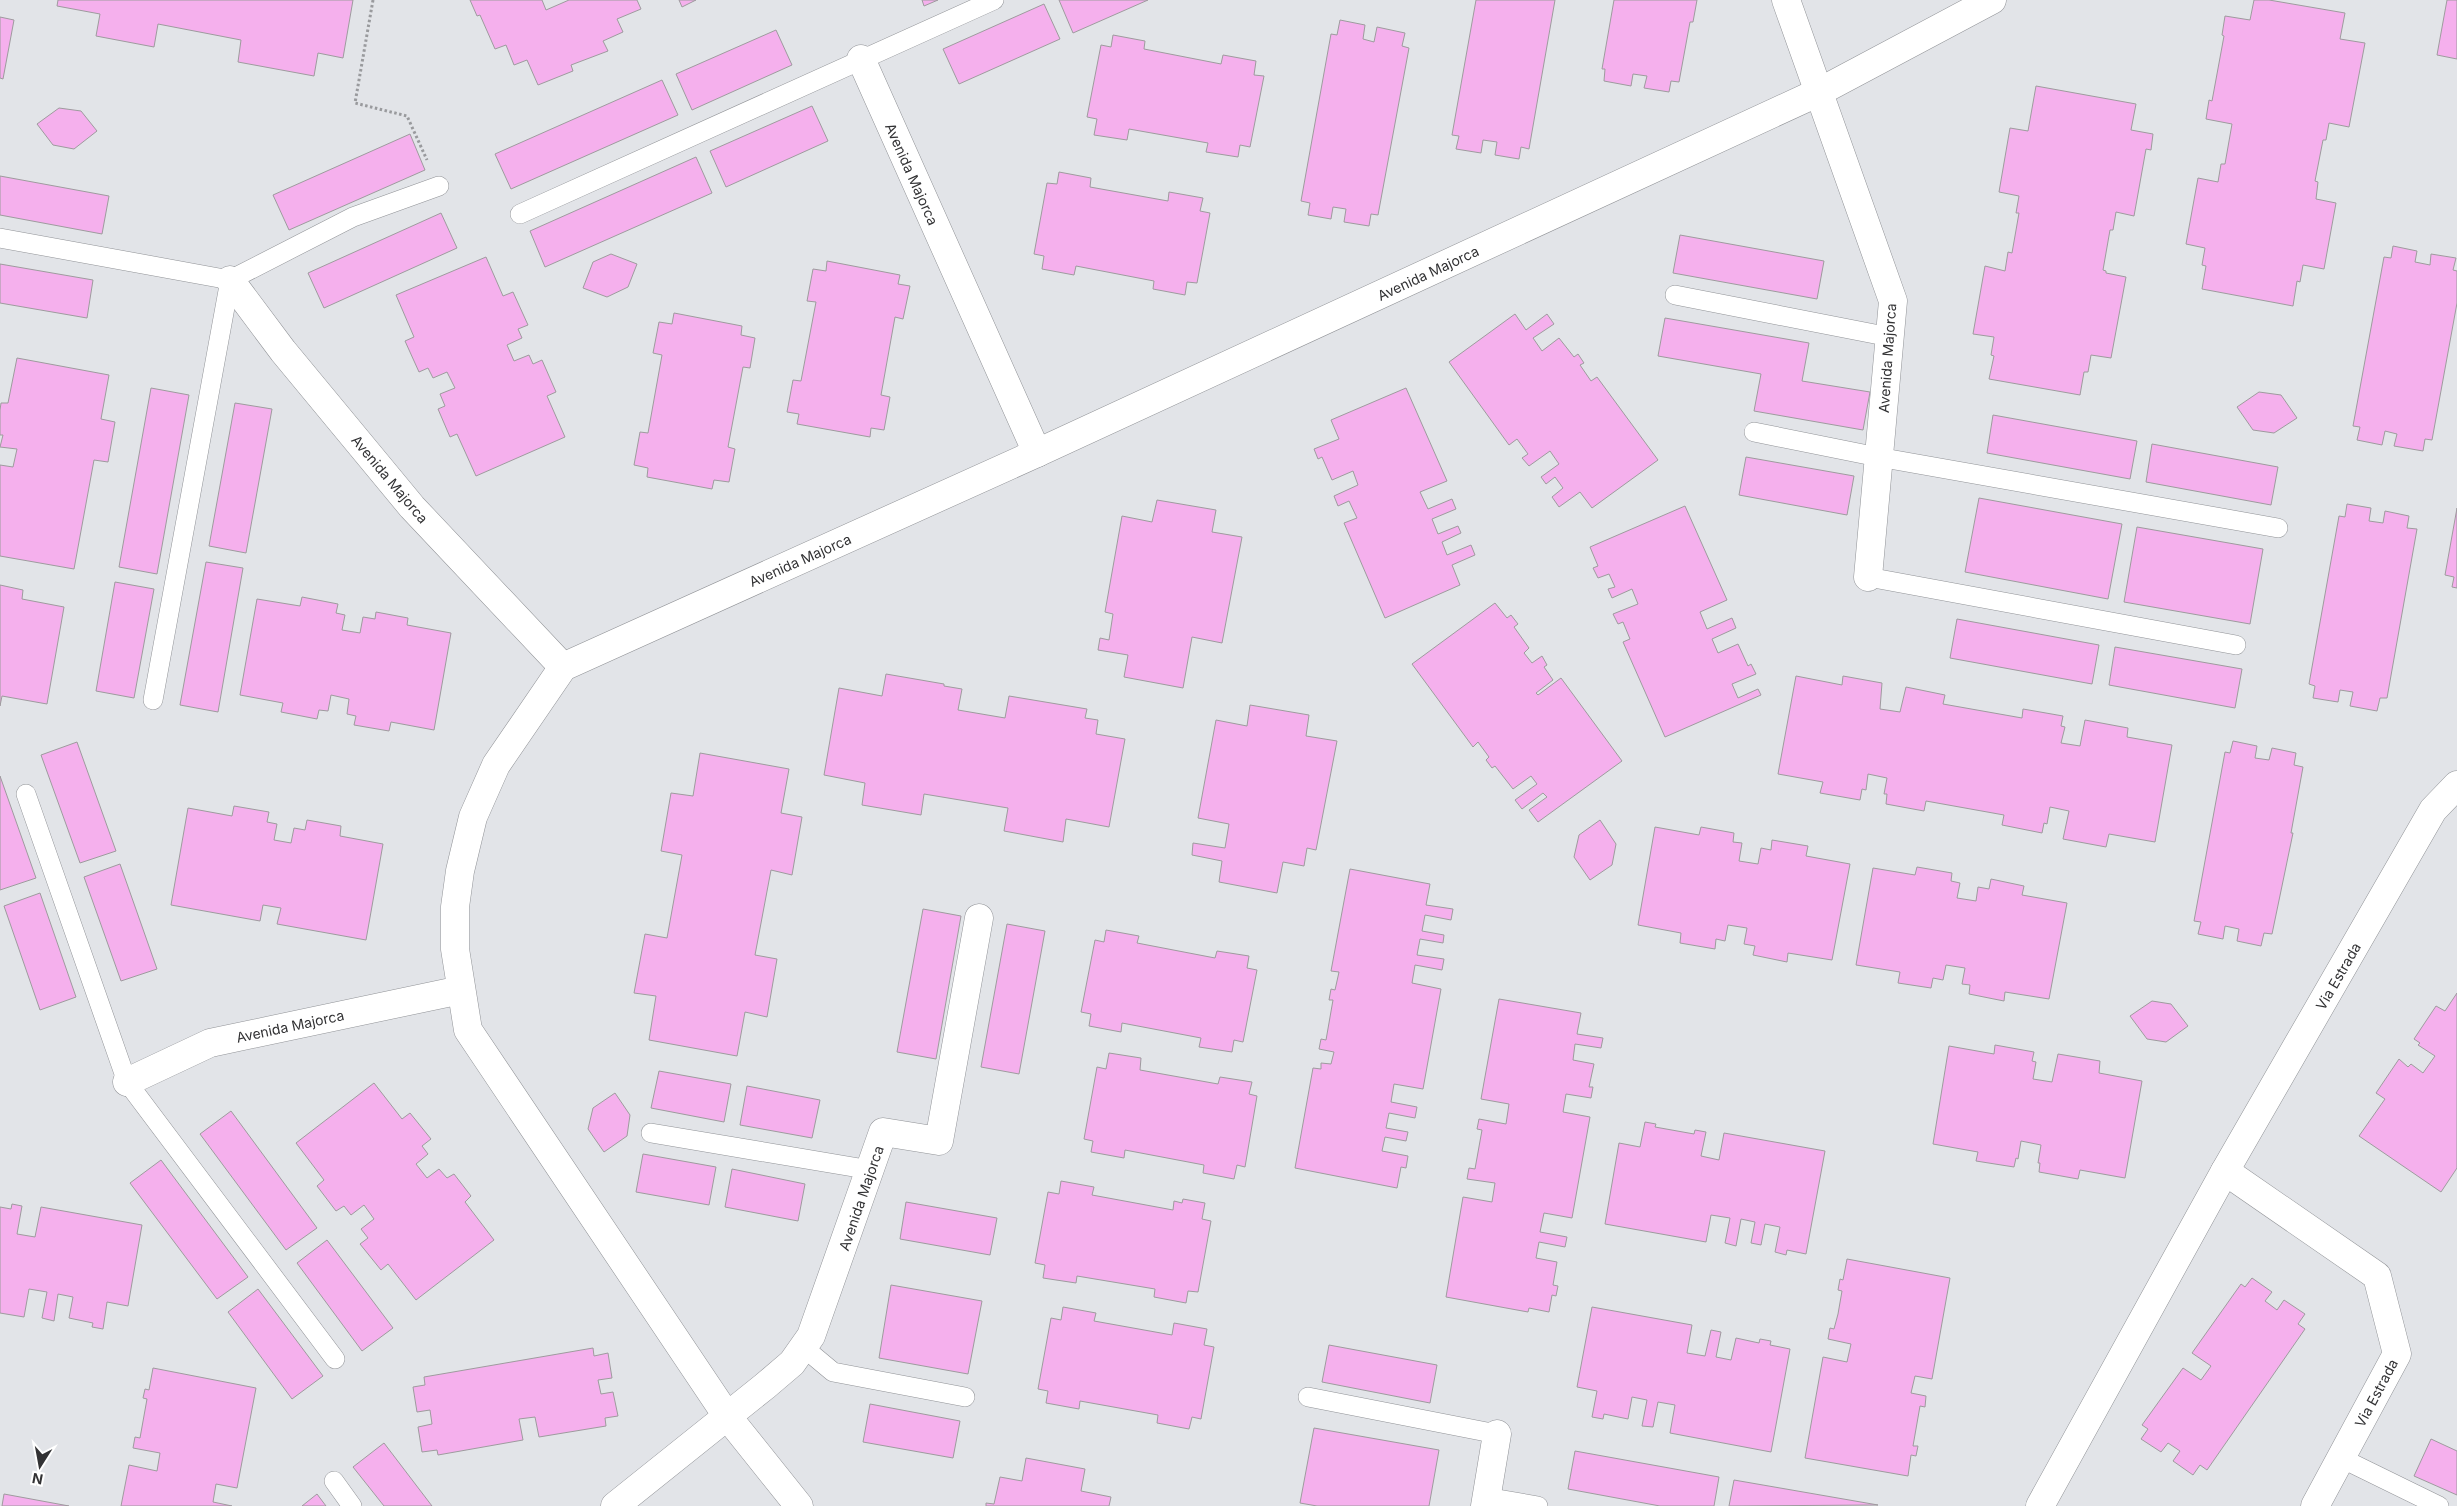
<svg xmlns="http://www.w3.org/2000/svg" width="2457" height="1506" viewBox="0 0 2457 1506" font-family="Inter,sans-serif">
<rect width="100%" height="100%" fill="#e2e4e8"/>
<path fill="#f5b0ed" stroke="#9e9b9e" d="M58,0H353L343,58L318,53L314,76L238,62L241,40L158,24L154,47L96,36L100,14L57,6Z
M470,0H542L546,10L569,0H637L641,9L617,19L623,32L603,41L608,51L571,65L573,71L538,85L527,60L514,65L506,45L495,49L480,15L477,16Z
M679,0H696L682,7Z
M922,0H938L924,6Z
M1059,0H1148L1073,33Z
M1476,0H1555L1529,149L1521,147L1519,159L1495,155L1497,142L1483,140L1481,153L1456,149L1459,136L1452,135Z
M1614,0H1697L1693,22H1690L1679,82L1671,81L1669,92L1644,88L1647,76L1633,74L1631,86L1604,81L1605,69H1602Z
M2254,0H2269L2345,13L2340,39L2365,43L2349,127L2329,123L2326,140H2323L2315,181L2318,182L2316,199L2336,203L2324,269L2303,265L2300,282L2297,281L2293,306L2202,289L2206,266L2202,265L2205,248L2186,244L2198,178L2218,182L2221,164H2225L2232,124L2206,119L2209,100L2212,101L2224,36L2222,35L2225,16L2250,20Z
M2447,0H2457V59L2437,55Z
M1044,4L1060,39L959,84L943,49Z
M0,17L14,20L3,79L0,78Z
M1340,20L1365,25L1363,39L1374,42L1377,27L1405,33L1402,46L1409,48L1378,215L1371,214L1369,226L1344,222L1346,209L1333,207L1331,219L1308,215L1310,203L1301,201L1331,34L1337,35Z
M776,30L792,65L692,110L676,74Z
M1113,35L1145,41L1144,49L1221,64L1223,55L1256,61L1254,75L1264,76L1250,147L1240,145L1238,157L1206,152L1208,143L1129,129L1127,140L1094,135L1097,119L1087,117L1101,45L1111,47Z
M662,80L678,115L511,189L495,154Z
M2036,86L2136,104L2131,130L2153,134L2151,150L2146,149L2134,216L2116,212L2113,230H2110L2103,270L2106,271V273L2126,277L2111,358L2091,355L2088,372H2084L2080,395L1989,379L1994,356L1991,355L1994,337L1973,334L1985,266L2005,271L2008,252L2012,253L2019,213H2016L2019,196L1999,192L2010,128L2028,131Z
M812,106L828,141L726,187L710,151Z
M59,108L81,111L97,131L74,149L53,145L37,124Z
M410,134L425,170L289,230L273,195Z
M696,157L712,193L545,267L530,231Z
M1059,172L1091,178L1090,187L1168,201L1169,192L1203,198L1200,211L1210,213L1197,283L1187,282L1185,295L1153,289L1154,281L1076,266L1074,275L1042,269L1044,256L1034,254L1047,183L1057,184Z
M0,176L109,196L102,234L0,215Z
M441,213L457,248L324,308L308,273Z
M1680,235L1824,261L1817,299L1673,273Z
M2393,246L2417,251L2415,262L2430,265L2431,254L2456,258L2453,270L2457,271V303L2432,440L2425,439L2423,451L2394,446L2397,434L2385,431L2382,445L2357,440L2360,427L2353,426L2384,257L2391,258Z
M611,254L637,264L628,287L607,297L583,288L593,262Z
M486,257L503,296L513,292L528,325L518,329L522,338L507,345L514,361L529,355L533,364L542,360L556,392L547,396L565,437L476,476L457,434L450,437L438,409L445,406L440,394L455,388L447,372L433,378L428,368L419,372L405,341L414,337L396,295Z
M827,261L900,275L898,284L910,286L903,319L895,317L881,395L890,397L884,430L871,428L870,437L797,424L799,414L787,412L793,380L801,381L816,302L807,301L813,269L826,271Z
M0,264L93,280L87,318L0,303Z
M674,313L742,326L741,335L755,338L750,368L743,367L728,447L735,449L729,482L714,480L712,489L647,477L648,468L634,465L640,432L648,433L662,355L653,353L659,322L672,324Z
M1515,314L1526,330L1547,314L1554,324L1533,338L1542,351L1559,338L1574,357L1578,354L1584,363L1580,365L1591,381L1597,377L1658,460L1592,508L1580,492L1559,507L1552,497L1563,488L1555,477L1546,484L1541,477L1559,464L1550,451L1529,466L1522,458L1528,454L1517,439L1509,445L1449,362Z
M1665,318L1809,343L1802,381L1870,392L1863,430L1754,411L1761,374L1658,356Z
M17,358L109,375L101,419L115,422L108,462L94,460L74,569L0,556V465L13,467L17,449L0,447L3,435H0V410L1,403H8Z
M151,388L189,395L157,574L119,567Z
M1406,388L1447,481L1420,492L1428,509L1452,499L1456,509L1432,519L1438,534L1458,526L1461,533L1442,542L1447,555L1471,545L1475,555L1452,565L1460,585L1385,618L1344,523L1357,518L1349,501L1338,506L1334,496L1358,485L1353,471L1332,480L1322,457L1318,459L1314,449L1339,439L1331,420Z
M2259,392L2281,395L2297,418L2274,433L2253,430L2237,407Z
M235,403L272,409L246,553L209,546Z
M1993,415L2137,441L2130,479L1987,453Z
M2152,444L2278,467L2271,505L2146,482Z
M1746,457L1854,476L1847,515L1739,495Z
M1979,498L2122,524L2108,599L1965,572Z
M1157,500L1216,510L1212,532L1242,537L1222,643L1192,637L1183,688L1124,677L1128,655L1098,650L1100,638L1109,640L1113,614L1105,612L1122,516L1152,522Z
M2347,504L2371,508L2369,521L2383,523L2385,511L2409,516L2407,528L2417,529L2387,698H2380L2377,711L2350,706L2353,692L2340,690L2338,702L2313,698L2315,686L2309,684L2339,516L2345,517Z
M1685,506L1727,600L1700,612L1707,629L1732,618L1736,628L1712,639L1718,653L1738,644L1748,666L1751,664L1756,674L1732,684L1738,698L1758,689L1761,695L1665,737L1623,642L1630,639L1623,622L1618,624L1613,614L1638,604L1632,589L1612,598L1608,589L1615,587L1609,574L1598,578L1593,568L1598,566L1590,547Z
M2457,508V588L2452,587L2454,577L2445,575Z
M2137,527L2263,549L2250,624L2124,602Z
M206,562L243,568L218,712L180,705Z
M115,582L154,589L134,698L96,691Z
M0,585L23,590L22,599L64,607L47,704L2,696L0,706Z
M302,597L338,604L336,613L345,615L342,630L360,633L363,617L375,619L376,612L408,618L407,625L451,633L434,730L391,722L389,731L354,725L356,716L347,714L349,699L331,695L328,711L319,710L317,719L281,712L283,703L240,695L257,599L300,606Z
M1495,603L1507,618L1511,615L1518,624L1514,627L1529,648L1524,653L1532,663L1542,656L1547,665L1544,667L1553,680L1536,693L1538,695L1561,678L1622,761L1538,822L1529,810L1547,797L1543,793L1522,809L1515,800L1537,784L1531,776L1513,789L1495,766L1492,768L1486,760L1489,757L1478,742L1473,747L1412,664Z
M1957,619L2099,645L2092,684L1950,658Z
M2115,647L2242,669L2235,708L2109,685Z
M886,674L944,684V686L962,689L958,710L1005,718L1009,696L1087,709L1085,718L1098,720L1096,734L1125,739L1109,827L1066,819L1063,842L1004,831L1008,808L924,794L921,815L862,805L865,783L824,775L839,688L882,696Z
M1796,676L1842,685L1843,676L1882,683L1880,709L1900,712L1906,687L1945,695L1943,704L2022,718L2023,709L2063,716L2061,726L2065,727L2061,743L2080,746L2085,720L2128,728L2127,737L2172,745L2155,842L2109,834L2106,847L2063,839L2069,811L2050,807L2047,824L2044,823L2042,833L2002,825L2004,815L1926,801L1924,811L1886,804L1887,794H1884L1887,778L1868,774L1866,790L1862,789L1860,800L1820,793L1823,782L1778,774Z
M1250,705L1309,715L1306,736L1337,741L1316,850L1307,848L1304,866L1283,862L1277,893L1219,882L1222,861L1192,855L1193,843L1225,848L1229,824L1198,818L1216,720L1247,726Z
M2233,741L2257,746L2255,758L2269,760L2272,748L2296,753L2294,765L2303,767L2291,833H2293L2272,934L2264,933L2261,946L2237,941L2239,929L2225,926L2223,939L2198,934L2201,922L2194,921L2225,752L2230,753Z
M77,742L116,851L80,863L41,755Z
M700,753L789,769L781,813L802,817L792,875L771,870L755,955L777,959L767,1017L745,1012L737,1056L649,1040L656,996L634,993L645,934L667,938L682,855L661,851L671,793L693,796Z
M0,776L36,878L0,890Z
M234,806L269,812L267,822L277,824L274,840L291,843L294,828L305,830L307,820L341,826L340,836L383,844L366,940L277,924L281,908L263,905L260,921L171,905L188,808L232,816Z
M1600,820L1616,844L1612,865L1590,880L1574,857L1579,835Z
M1655,827L1699,835L1701,827L1734,833L1733,842L1742,843L1739,861L1758,864L1761,848L1771,850L1772,840L1808,846L1806,856L1850,864L1832,960L1788,953L1787,962L1753,955L1755,946L1744,944L1747,928L1728,925L1725,941L1716,939L1715,949L1680,943L1681,933L1638,925Z
M120,864L157,969L121,981L84,877Z
M1917,867L1952,873L1951,881L1960,883L1957,898L1976,901L1978,887L1989,889L1991,879L2024,886L2022,895L2067,903L2049,999L2005,992L2004,1001L1969,994L1970,985L1962,984L1965,968L1946,965L1943,980L1933,978L1931,988L1898,983L1900,972L1856,965L1873,868L1915,875Z
M1350,869L1430,884L1426,905L1453,909L1451,920L1425,915L1422,931L1444,935L1443,943L1420,939L1417,955L1444,959L1442,970L1415,965L1412,983L1441,989L1423,1089L1394,1084L1391,1102L1417,1107L1415,1118L1389,1113L1386,1128L1408,1132L1406,1141L1385,1137L1382,1151L1408,1156L1406,1168L1401,1167L1397,1188L1295,1168L1313,1068L1321,1069V1063L1331,1064L1334,1052L1319,1049L1321,1039L1326,1040L1333,1000H1329L1331,989L1335,990L1339,972L1331,971Z
M40,893L76,997L40,1010L4,906Z
M923,909L961,916L936,1059L897,1052Z
M1007,924L1045,931L1019,1074L981,1067Z
M1106,930L1139,936L1137,943L1215,958L1217,951L1249,956L1247,968L1257,970L1243,1042L1234,1040L1232,1052L1199,1047L1201,1038L1122,1023L1121,1032L1089,1026L1091,1014L1081,1012L1095,940L1104,942Z
M2457,993V1168L2441,1192L2359,1136L2385,1099L2376,1093L2399,1059L2408,1067L2411,1064L2423,1073L2435,1056L2418,1045L2420,1043L2414,1039L2436,1006L2445,1011Z
M1499,999L1581,1013L1577,1034L1603,1038L1601,1048L1575,1044L1573,1060L1594,1064L1589,1087H1593L1591,1098L1566,1094L1563,1112L1590,1117L1572,1218L1544,1213L1540,1232L1567,1237L1565,1247L1539,1242L1536,1258L1557,1262L1553,1285L1558,1286L1556,1296L1552,1295L1549,1312L1529,1308L1528,1312L1446,1297L1463,1197L1492,1202L1495,1183L1467,1179L1469,1168L1475,1169L1482,1130L1477,1129L1479,1119L1506,1124L1509,1104L1481,1099Z
M2152,1001L2171,1004L2188,1026L2166,1042L2147,1039L2130,1016Z
M1995,1045L2034,1052L2032,1061L2036,1062L2033,1079L2052,1082L2058,1054L2100,1061L2099,1073L2142,1081L2125,1178L2080,1170L2078,1179L2039,1172L2040,1163H2038L2041,1145L2021,1141L2018,1159L2016,1158L2014,1167L1976,1161L1978,1152L1933,1144L1949,1046L1994,1054Z
M1109,1053L1141,1058L1140,1070L1218,1084L1220,1077L1252,1082L1249,1094L1257,1096L1245,1167L1237,1165L1234,1179L1203,1173L1204,1165L1125,1150L1124,1158L1091,1152L1093,1141L1084,1139L1097,1067L1106,1069Z
M659,1071L731,1084L724,1122L651,1108Z
M374,1083L402,1119L410,1113L431,1139L422,1146L428,1154L416,1164L427,1178L439,1169L447,1178L454,1174L471,1196L465,1202L494,1240L416,1300L388,1264L381,1270L360,1244L368,1238L361,1229L374,1219L364,1205L351,1215L344,1206L336,1211L317,1186L324,1180L296,1143Z
M747,1086L820,1100L812,1138L740,1125Z
M615,1093L630,1115L627,1136L604,1152L588,1129L593,1108Z
M231,1111L317,1228L286,1250L200,1134Z
M1645,1122L1656,1124L1655,1127L1694,1134L1695,1130L1706,1132L1701,1156L1719,1160L1724,1133L1825,1151L1806,1254L1787,1250L1786,1255L1775,1252L1780,1227L1765,1224L1761,1245L1751,1243L1755,1222L1741,1219L1736,1246L1725,1243L1730,1218L1711,1215L1706,1242L1605,1224L1619,1143L1640,1147Z
M643,1154L716,1167L709,1205L636,1192Z
M161,1160L248,1277L217,1299L130,1183Z
M732,1169L805,1184L798,1221L725,1207Z
M1061,1181L1094,1187L1092,1195L1173,1210L1174,1201L1182,1203L1183,1199L1205,1203L1202,1219L1211,1221L1198,1292L1188,1291L1186,1303L1154,1297L1155,1289L1077,1276L1076,1283L1043,1278L1045,1265L1035,1263L1048,1192L1059,1194Z
M906,1202L997,1218L990,1255L900,1239Z
M12,1204L22,1206L17,1234L35,1237L41,1207L142,1225L128,1306L107,1302L103,1329L92,1327L93,1323L69,1318L73,1297L58,1294L54,1321L42,1318L47,1292L29,1289L24,1317L0,1313V1207L11,1209Z
M327,1240L393,1328L362,1351L297,1263Z
M1847,1259L1950,1278L1932,1379L1915,1376L1911,1393L1926,1396L1925,1407L1920,1406L1913,1446H1918L1916,1456L1911,1455L1908,1476L1805,1458L1823,1357L1847,1362L1851,1344L1828,1339L1830,1328L1834,1329L1838,1314L1842,1291L1838,1290L1840,1279L1843,1280Z
M2252,1278L2272,1292L2265,1301L2277,1310L2284,1300L2305,1314L2298,1324L2305,1329L2207,1470L2200,1465L2193,1475L2173,1461L2180,1451L2168,1443L2161,1452L2141,1439L2148,1429L2142,1425L2183,1368L2201,1380L2211,1366L2192,1353L2241,1284L2245,1287Z
M891,1285L982,1301L968,1374L879,1358Z
M258,1289L323,1376L292,1399L228,1312Z
M1063,1307L1096,1313L1094,1321L1172,1335L1174,1323L1207,1329L1204,1345L1214,1347L1201,1419L1192,1417L1189,1429L1157,1423L1158,1415L1080,1401L1079,1409L1046,1403L1048,1391L1038,1389L1051,1318L1061,1320Z
M1592,1307L1692,1325L1687,1353L1705,1356L1711,1330L1721,1332L1716,1357L1731,1360L1736,1338L1759,1343L1760,1339L1771,1341L1770,1345L1790,1349L1771,1452L1670,1433L1675,1405L1658,1402L1653,1427L1642,1426L1647,1400L1632,1397L1628,1419L1604,1414L1603,1419L1592,1417L1597,1391L1577,1387Z
M1329,1345L1437,1365L1430,1403L1322,1382Z
M593,1348L594,1356L608,1353L612,1378L598,1380L601,1394L613,1392L618,1416L605,1418L606,1426L539,1437L535,1417L519,1419L523,1440L438,1455L437,1450L422,1452L418,1427L432,1424L430,1410L417,1412L413,1387L425,1385L424,1377Z
M153,1368L256,1388L237,1488L216,1484L213,1502L232,1506H121L129,1465L157,1471L160,1453L133,1448L135,1437L140,1438L147,1399L143,1398L145,1389L149,1390Z
M870,1404L960,1421L953,1458L863,1442Z
M1314,1428L1439,1450L1429,1506H1317L1300,1503Z
M2431,1439L2457,1451V1495L2414,1476Z
M384,1443L432,1506H384L353,1467Z
M1575,1451L1719,1477L1714,1506H1660L1568,1489Z
M1026,1458L1085,1469L1081,1491L1111,1497L1109,1506H986V1503L994,1504L1000,1477L1022,1481Z
M1734,1480L1878,1505L1729,1506Z
M4,1494L69,1506H2Z
M317,1494L326,1506H302Z"/>
<g fill="none" stroke-linecap="round" stroke-linejoin="round">
<g stroke="#919397" stroke-width="20">
<path id="service" d="M520,214L994,0
M0,238L230,280L353,217L439,186
M1675,295L1890,337
M1754,432L1878,457L2278,528
M1868,577L2236,645
M153,700L230,280
M26,794L127,1082L335,1359
M651,1133L871,1170
M803,1347L833,1372L965,1397
M1308,1397L1497,1434
M2341,1458L2439,1506
M334,1481L352,1506
M1486,1497L1538,1506"/>
</g>
<g stroke="#919397" stroke-width="29">
<path id="minor" d="M1786,0L1893,301L1868,577
M861,59L1037,453
M230,280L283,351L412,507L563,667
M127,1082L210,1043L461,990
M2225,1171L2377,1276L2397,1354L2315,1506
M615,1506L765,1386L792,1363L811,1336L883,1132L939,1141L979,918
M1485,1506L1497,1434"/>
</g>
<g stroke="#919397" stroke-width="29">
<path id="tertiary" d="M799,1506L727,1416L468,1030L455,949V907L460,871L473,817L496,765L563,667L1037,453L1819,92L1992,0
M2040,1506L2225,1171L2433,810L2457,785"/>
</g>
<path stroke="#999a9d" stroke-width="3" stroke-dasharray="2.5 2.5" stroke-linecap="butt" d="M373,0L355,103L407,116L427,160"/>
<use href="#service" stroke="#fff" stroke-width="19"/>
<use href="#minor" stroke="#fff" stroke-width="28"/>
<use href="#tertiary" stroke="#fff" stroke-width="28"/>
</g>
<g text-anchor="middle" dominant-baseline="central" stroke-width="4.5" stroke-linejoin="round" paint-order="stroke">
<g font-size="14" fill="#323234" stroke="#fff">
<text transform="translate(912 174) rotate(66)">Avenida Majorca</text>
<text transform="translate(1428 273) rotate(-25)">Avenida Majorca</text>
<text transform="translate(1887 358) rotate(-86)">Avenida Majorca</text>
<text transform="translate(390 479) rotate(50)">Avenida Majorca</text>
<text transform="translate(800 560) rotate(-24)">Avenida Majorca</text>
<text transform="translate(2338 976) rotate(-60)">Via Estrada</text>
<text transform="translate(290 1026) rotate(-12)">Avenida Majorca</text>
<text transform="translate(861 1198) rotate(-71)">Avenida Majorca</text>
<text transform="translate(2376 1393) rotate(-62)">Via Estrada</text>
</g>
</g>
<g transform="translate(40 1466) rotate(191)" stroke="#ffffff" stroke-width="4" paint-order="stroke">
<path d="M0-4L9 19L0 12L-9 19Z" fill="#323234"/>
<text y="-8" font-size="14" font-weight="bold" text-anchor="middle" fill="#323234">N</text>
</g>
</svg>
